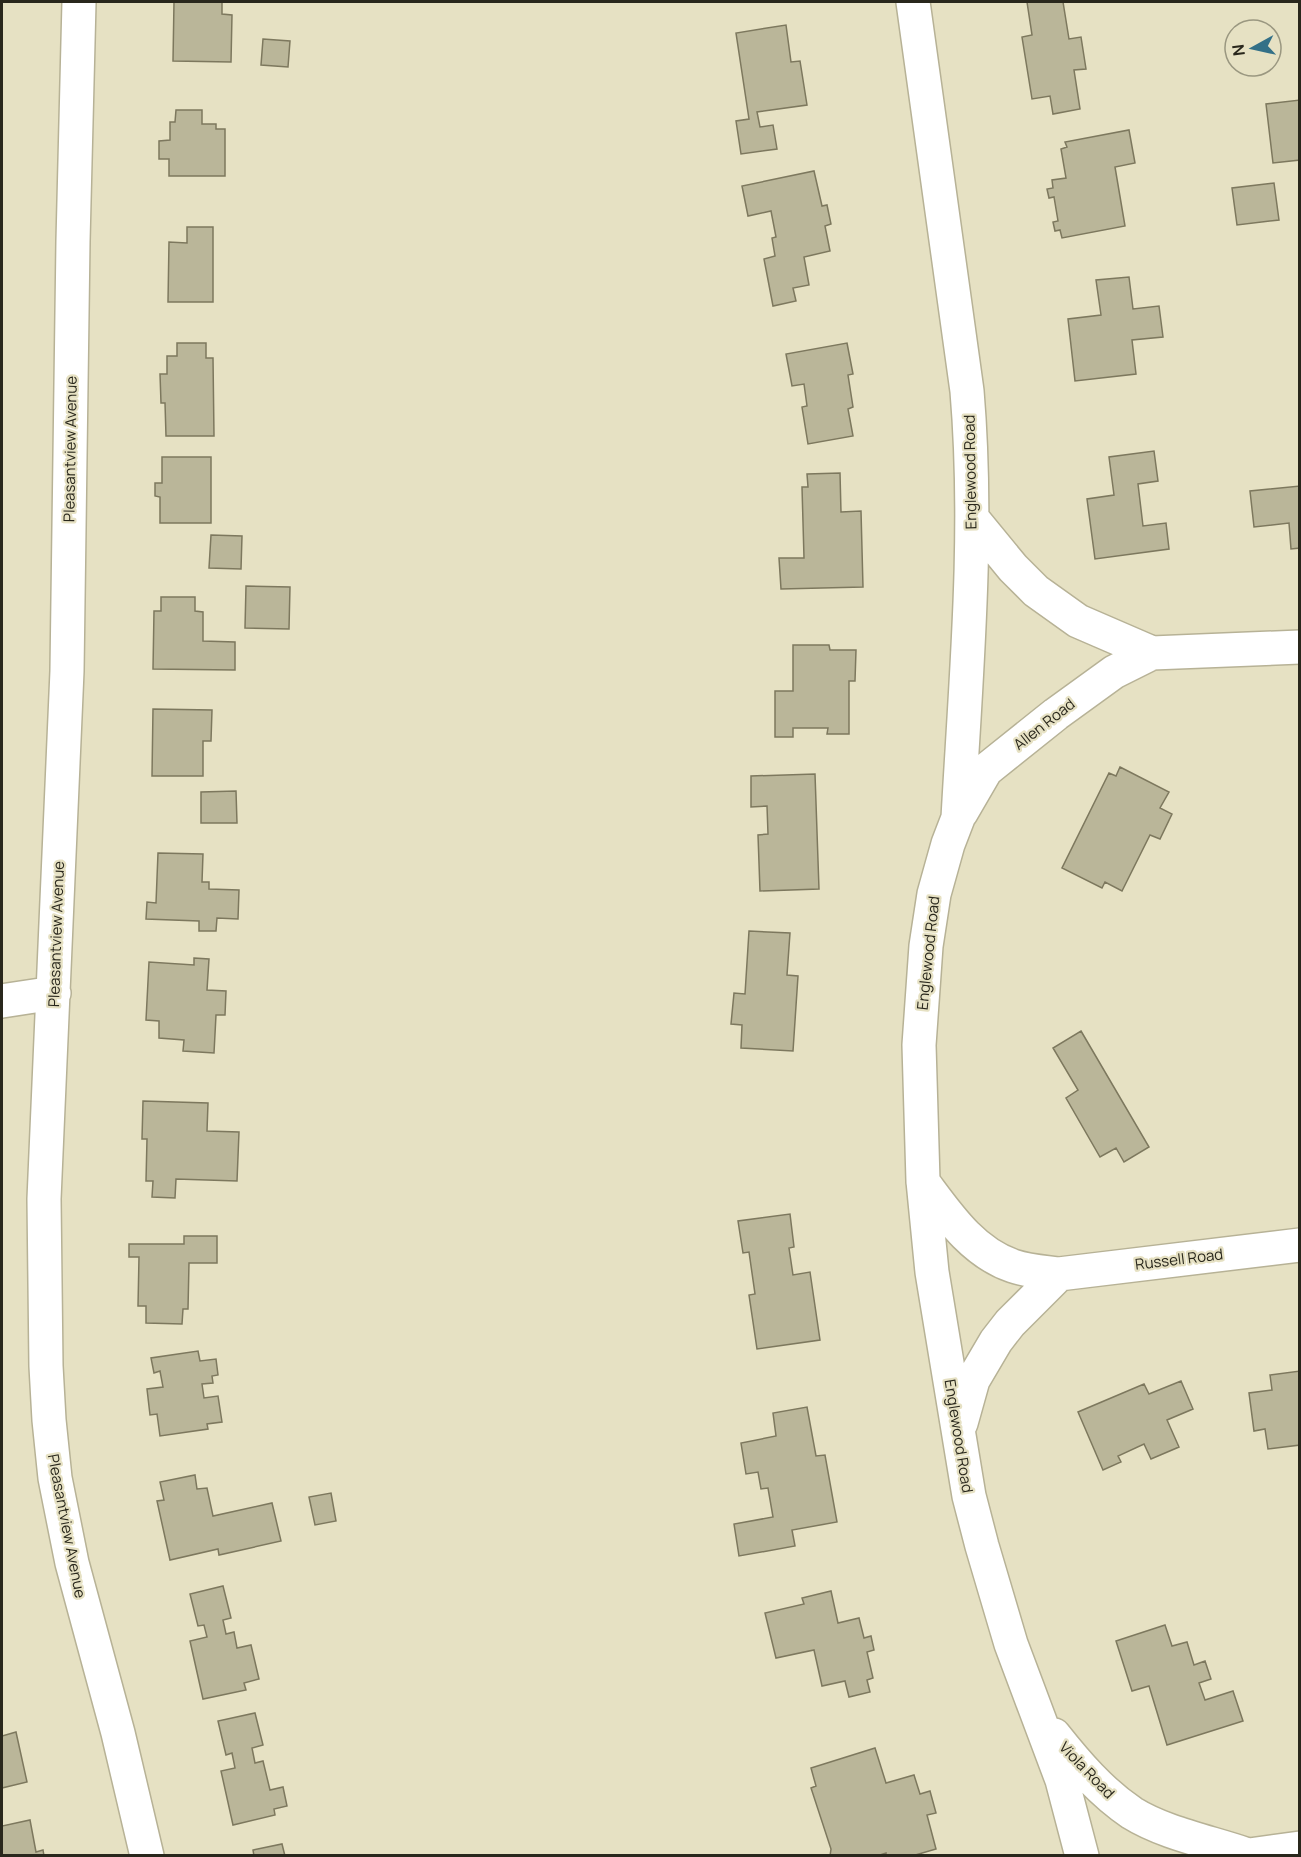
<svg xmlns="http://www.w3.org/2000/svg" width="1301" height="1857" viewBox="0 0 1301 1857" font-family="Manrope,sans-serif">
<rect width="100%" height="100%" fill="#e6e1c3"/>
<path fill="#bab699" stroke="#7d785e" stroke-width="1.5" d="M174,2H222V14L232,15L231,62L173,61Z
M1027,2H1063L1069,39L1081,37L1086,69L1074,70L1080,109L1053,114L1050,96L1032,99L1022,37L1032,35Z
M786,25L791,62L800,61L807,105L757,112L760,127L773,125L777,149L741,154L736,121L749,119L736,33Z
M263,39L290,41L288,67L261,65Z
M1300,100V160L1273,163L1266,104Z
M176,110H202V124H216V129H225V176H169V159H159V141L170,140V122H175Z
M1129,130L1135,163L1115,167L1125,226L1062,238L1060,230L1055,231L1053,222L1058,221L1054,197L1049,198L1047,189L1053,188L1052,180L1066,178L1061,149L1067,147L1065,142Z
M814,171L822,206L827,205L831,224L825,226L830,251L804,257L809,285L793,288L796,301L773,306L764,259L775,256L772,238L776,237L771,211L748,216L742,186Z
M1274,183L1279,220L1237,225L1232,188Z
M187,227H213V302H168L169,242L187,243Z
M1129,277L1133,309L1159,306L1163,337L1132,340L1136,374L1075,381L1068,319L1101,315L1096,280Z
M177,343H206V358H213L214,436H166L165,403H161L160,374H167V356H177Z
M847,343L853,374L848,375L853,407L848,409L853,436L808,444L802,407L807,406L804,384L792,386L786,354Z
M1154,451L1158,481L1138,484L1143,526L1166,523L1169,549L1095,559L1087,499L1114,495L1109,457Z
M162,457H211V523H160V497L155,496V483H162Z
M840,473L841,512L861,511L863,587L781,589L779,558H804L802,487H808L807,474Z
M1300,486V548L1291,549L1289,523L1254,527L1250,491Z
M211,535L242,536L241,569L209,568Z
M246,586L290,587L289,629L245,628Z
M161,597H195V611L203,612V641L235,642V670L153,669L154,611H161Z
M793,645H829L830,650H856L855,681H849V734H827L828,728H793V737H775V691H793Z
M153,709L212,710L211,741H203V776H152Z
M1120,767L1169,792L1160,808L1172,814L1160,839L1150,835L1122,891L1105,882L1102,888L1062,868L1109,773L1116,776Z
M815,774L819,889L760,891L758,835L768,834L767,806L751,807V776Z
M236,791L237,823H201V792Z
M158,853L203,854L202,882H209V889L239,890L238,919L217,918L216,931H199V921L146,919L147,902L156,903Z
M749,931L790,933L787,975L798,976L793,1051L741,1048L742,1025L731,1024L734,993L745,994Z
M194,958L209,959L207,990L226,991L225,1015H216L214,1053L183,1051L184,1040L159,1038V1021L146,1020L149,962L194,965Z
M1081,1031L1149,1147L1124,1162L1116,1148L1100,1157L1066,1098L1078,1090L1053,1048Z
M143,1101L208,1103L207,1131L239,1132L237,1181L176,1179L175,1198L152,1197L153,1181H146L147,1139H142Z
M790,1214L794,1247L789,1248L793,1275L810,1272L820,1340L757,1349L749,1295L755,1294L749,1252L743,1253L738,1221Z
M184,1236H217V1263H189L188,1309H183L182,1324L146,1323V1306H138L139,1257H129V1244H184Z
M198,1351L200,1361L216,1359L218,1375L212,1376L213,1383L202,1384L204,1398L218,1396L222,1422L207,1424L208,1429L160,1436L157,1414L150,1415L147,1389L163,1387L160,1371L154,1373L151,1358Z
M1300,1371V1445L1268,1449L1265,1429L1254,1431L1249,1393L1272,1390L1270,1375Z
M1181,1381L1193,1409L1167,1420L1179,1447L1151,1459L1144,1444L1118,1456L1121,1462L1103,1470L1078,1412L1144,1384L1149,1394Z
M807,1407L816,1456L825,1455L837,1522L792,1530L795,1546L739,1556L734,1524L773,1517L768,1488L761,1489L758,1472L746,1474L741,1443L776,1436L773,1413Z
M195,1475L197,1489L207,1488L213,1516L272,1503L281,1541L219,1555L218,1549L170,1560L157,1501L164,1500L160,1482Z
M331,1493L336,1521L315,1525L309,1497Z
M223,1586L231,1618L223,1620L226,1634L234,1632L237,1648L251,1645L259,1679L244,1683L246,1690L203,1699L190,1641L207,1637L204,1625L198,1626L190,1594Z
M831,1591L838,1623L859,1618L864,1638L871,1636L874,1650L867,1652L873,1678L867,1680L870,1692L849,1697L845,1681L822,1686L814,1650L776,1658L765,1613L804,1604L802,1598Z
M1165,1625L1172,1646L1187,1642L1194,1665L1205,1661L1211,1679L1199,1683L1205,1700L1233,1691L1243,1721L1167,1745L1149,1686L1132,1691L1116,1641Z
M255,1713L263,1745L252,1748L255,1763L263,1761L270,1790L283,1787L287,1806L274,1809L275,1815L233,1825L221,1771L235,1768L232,1753L226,1755L218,1721Z
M16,1732L27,1782L2,1788V1736Z
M875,1748L886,1783L914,1775L920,1794L930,1791L936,1813L927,1815L936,1849L912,1856H886V1853L877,1856H830L831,1849L811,1788L816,1786L811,1768Z
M30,1820L36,1852L43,1850L44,1856H2V1826Z
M282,1844L285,1856H254L253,1850Z"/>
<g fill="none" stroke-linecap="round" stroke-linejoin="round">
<g stroke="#b7b296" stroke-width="36">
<path id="minor" d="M79,2L73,241L67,671L44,1199L46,1366L49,1420L55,1478L72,1563L118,1733L147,1856
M913,2L967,391C979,533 966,676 958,818L948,844L934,894L926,946L919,1045L923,1181L932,1272L969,1496L982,1546L1011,1644L1062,1780L1082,1856
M972,518L1013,568L1036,591L1078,621L1152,653L1300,647
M961,813L986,770L1056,714L1114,672L1152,653
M2,1001L54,993
M923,1182C947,1214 972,1252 1013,1266C1028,1271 1044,1272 1059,1274
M961,1423L973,1380L996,1341L1010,1323L1059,1274L1300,1245
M1054,1735C1077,1764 1101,1792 1132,1813C1164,1833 1210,1842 1245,1854
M1242,1856L1300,1848"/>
</g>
<use href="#minor" stroke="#fff" stroke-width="33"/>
</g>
<g text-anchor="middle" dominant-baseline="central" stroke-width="4.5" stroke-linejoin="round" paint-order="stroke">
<g font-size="15" fill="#29271c" stroke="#e6e1c3">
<text transform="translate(70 449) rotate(-89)">Pleasantview Avenue</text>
<text transform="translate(970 472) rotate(-91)">Englewood Road</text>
<text transform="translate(1044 724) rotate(-38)">Allen Road</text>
<text transform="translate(56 934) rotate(-88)">Pleasantview Avenue</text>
<text transform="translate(928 953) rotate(-84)">Englewood Road</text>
<text transform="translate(1179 1259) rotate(-7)">Russell Road</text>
<text transform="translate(959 1436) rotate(81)">Englewood Road</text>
<text transform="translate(67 1526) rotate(79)">Pleasantview Avenue</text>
<text transform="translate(1087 1770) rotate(46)">Viola Road</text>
</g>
</g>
<rect width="1301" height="1857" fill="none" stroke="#29271c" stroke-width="6"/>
<g transform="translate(1253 48) rotate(262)"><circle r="28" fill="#e6e1c3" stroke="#9a9780" stroke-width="1.5"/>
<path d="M0-4.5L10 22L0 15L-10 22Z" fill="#337087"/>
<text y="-9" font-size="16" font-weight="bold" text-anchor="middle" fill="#29271c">N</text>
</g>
</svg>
